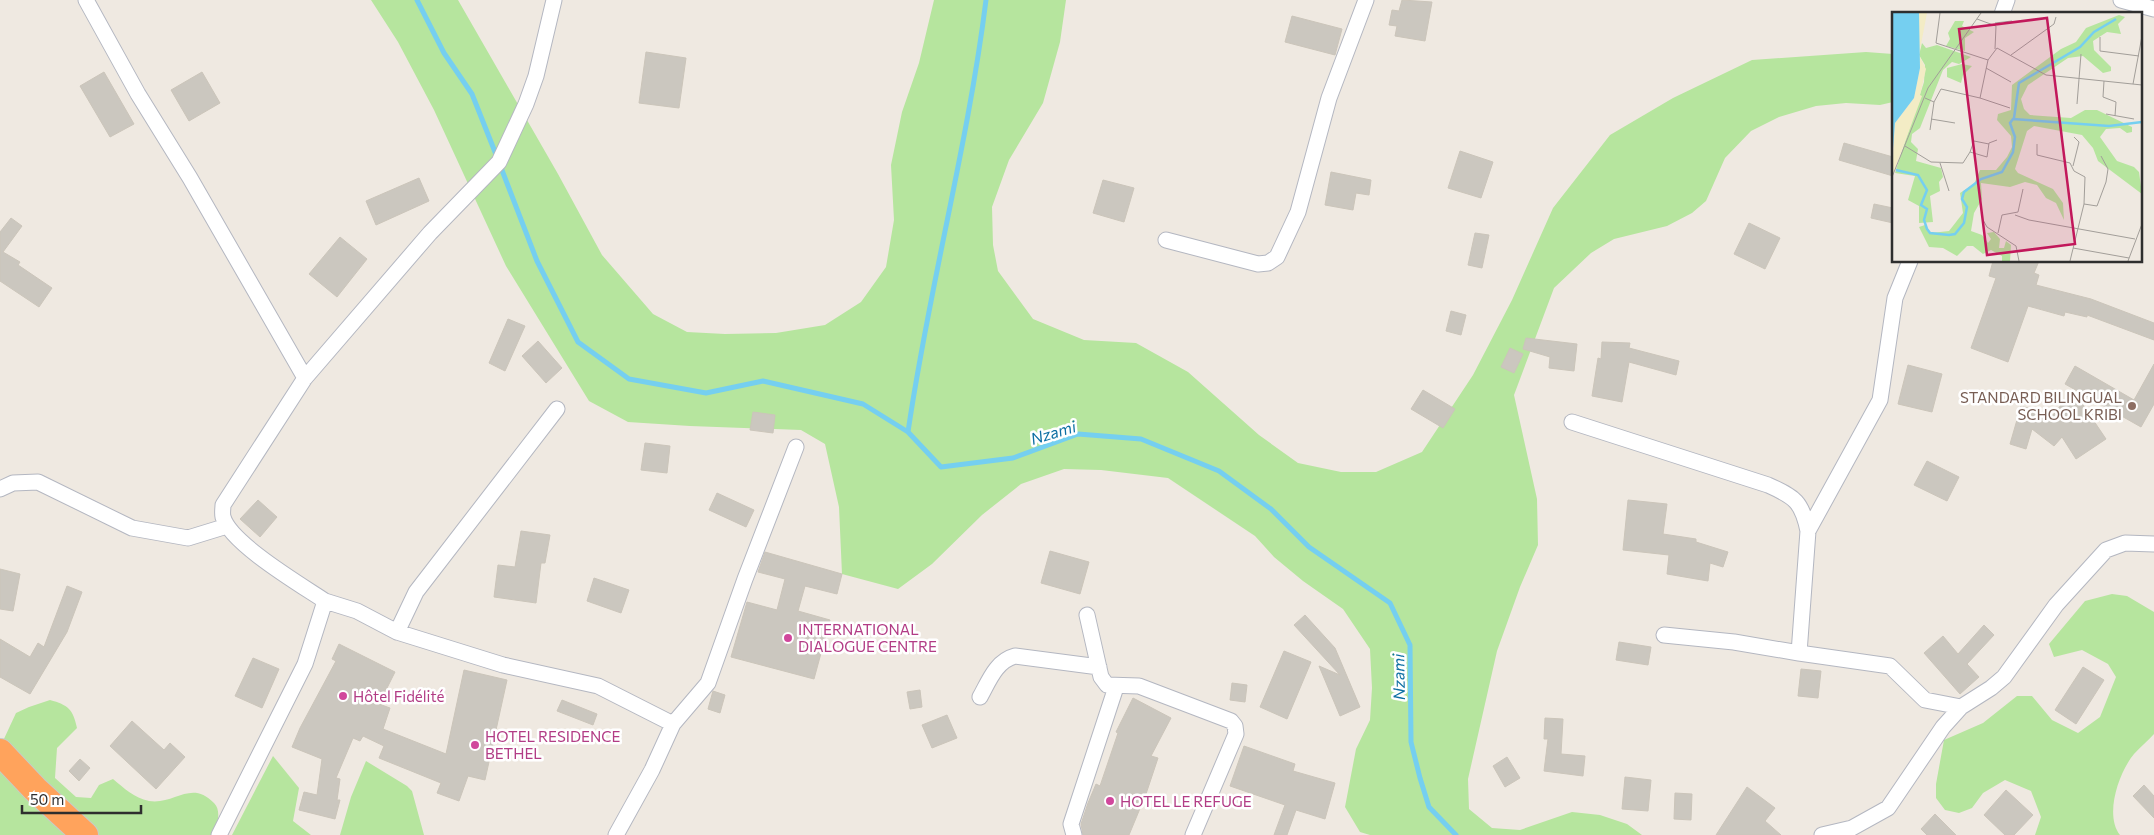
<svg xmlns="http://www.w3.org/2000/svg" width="2154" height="835" viewBox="0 0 2154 835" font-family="Commissioner,sans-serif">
<rect width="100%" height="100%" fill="#efe9e1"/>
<path fill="#b6e59e" d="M371,0H458L558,174L602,255L653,314L687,332L725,334L776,333L825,325L861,302L886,267L894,220L891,165L902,112L919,63L934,0H1066L1060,42L1043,103L1009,160L992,207L993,245L998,271L1033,319L1084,340L1136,343L1188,372L1259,435L1298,463L1341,472H1376L1422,452L1473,375L1512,300L1553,208L1610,135L1673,98L1752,60L1866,52L1893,54V102L1880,105L1846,103L1816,106L1779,117L1751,131L1725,158L1706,201L1692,213L1667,226L1614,239L1591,253L1554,288L1514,395L1537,499L1538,545L1520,587L1497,651L1468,779L1469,809L1492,828L1520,830L1572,812L1600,815L1627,824L1642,835H1370L1360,832L1345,807L1356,749L1370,720L1372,688L1370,649L1343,609L1303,581L1274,557L1255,536L1168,478L1101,470L1064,469L1021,484L982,515L932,564L898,589L842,574L839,507L825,444L801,430L690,426L628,422L589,401L506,266L434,110L398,42Z
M2112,594L2127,596L2154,612V734C2148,741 2140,747 2134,754C2119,772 2104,815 2120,835H2035L2041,817L2031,791L2005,780L1983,793L1972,808L1959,813L1945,810L1936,798V784L1944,740L1983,723L2017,696H2032L2052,720L2078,733L2100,717L2116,677L2108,664L2082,650L2054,657L2049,644L2085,601Z
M50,700C68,705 73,709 77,728L57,748L55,778L76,797L91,798L99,785L113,779C124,788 134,798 149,801C175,805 191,779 214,803C222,811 217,826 213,835H0V758L3,741L16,713L29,707Z
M273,756L299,788L293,821L311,835H232Z
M366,761L407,786L412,791L424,835H340L351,797Z"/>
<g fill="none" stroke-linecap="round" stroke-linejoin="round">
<path stroke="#75cff0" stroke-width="5" d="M417,0L444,53L472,94L497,157
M986,0C968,145 929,287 908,432L941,467L1013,458L1078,434L1141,439L1219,471L1271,509L1309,547L1390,603L1410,645L1411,742L1420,778L1429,807L1456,835
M500,165L537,261L578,342L629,379L706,393L763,381L863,404L908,432"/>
</g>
<path fill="#cbc7bf" stroke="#cbc5ba" d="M1402,0L1432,2L1425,41L1395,36L1397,26L1389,25L1392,10L1399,11Z
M1292,16L1342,29L1335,55L1285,42Z
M646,52L686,58L679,108L639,103Z
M104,72L134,124L110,137L80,86Z
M202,72L220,103L189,121L171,90Z
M1844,143L1893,157V176L1839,160Z
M1460,151L1493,162L1481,198L1448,188Z
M1331,172L1371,180L1369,195L1356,193L1353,210L1325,205Z
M419,178L429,201L376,225L366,201Z
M1103,180L1134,188L1124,222L1093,213Z
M1874,204L1893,208V223L1871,218Z
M11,218L22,226L3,252L20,262L18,265L52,288L39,307L0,281V232Z
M1749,223L1780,238L1765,269L1734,254Z
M1475,233L1489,235L1482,268L1468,265Z
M340,237L367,259L337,297L309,274Z
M1993,261H2039L2034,273L2039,275L2036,285L2091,299L2154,323V340L2087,315V317L2065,312L2064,316L2028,306L2008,362L1971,348L1996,278L1989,276Z
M1451,311L1466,315L1461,335L1446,331Z
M508,319L525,326L505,371L489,363Z
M1526,338L1577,344L1574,371L1549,368L1550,357L1523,349Z
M538,341L562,368L546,383L522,356Z
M1602,342L1630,343L1629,348L1679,361L1676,375L1629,362L1622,402L1592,396L1598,358L1601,359Z
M1510,348L1523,354L1514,373L1501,367Z
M2154,364V404L2141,427L2065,384L2075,366L2134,400Z
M1908,365L1942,374L1932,412L1898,404Z
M1423,390L1455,409L1443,428L1411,409Z
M2073,390L2106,439L2076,459L2062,437L2054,446L2032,429L2026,449L2010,444L2021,406L2053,415Z
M753,412L775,415L773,433L750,430Z
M645,443L670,446L667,473L641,470Z
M1927,461L1959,477L1947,501L1914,485Z
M717,493L754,510L746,527L709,510Z
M258,500L277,517L260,537L240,519Z
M1628,500L1667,504L1663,534L1696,539V542L1728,552L1723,567L1710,563L1708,581L1667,574L1669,555L1623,550Z
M521,531L550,535L545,563H541L536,603L494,597L498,565L515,567Z
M1050,551L1089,562L1080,594L1041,583Z
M765,552L842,574L837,594L805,586L798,611L830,620L814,679L731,657L747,602L777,610L785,579L758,572Z
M0,569L20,574L13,611L0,609Z
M594,578L629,590L621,613L587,601Z
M67,586L82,592L67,632L30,694L0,677V639L30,657L38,643L44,647Z
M1305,615L1335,648L1360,707L1340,716L1319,666L1340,675L1294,625Z
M1984,625L1994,635L1967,664L1979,677L1960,694L1924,653L1943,636L1958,654Z
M1619,642L1651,647L1648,665L1616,660Z
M339,644L395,672L379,704L390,708L383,729L446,754L464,670L507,680L485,780L468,776L459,801L437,793L441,783L379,758L384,746L363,736L360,741L353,738L336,778L340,779L337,800H340L335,819L299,810L304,792L317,795L322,759L292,747L300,728L336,661L332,659Z
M1284,651L1311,662L1287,719L1260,707Z
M253,658L279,669L262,708L235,696Z
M2083,667L2104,680L2076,724L2055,710Z
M1801,669L1821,671L1818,698L1798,696Z
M1232,683L1247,685L1245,702L1230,700Z
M920,690L922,707L910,709L907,692Z
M713,691L725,695L720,713L708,709Z
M1133,698L1171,718L1151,756L1158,758L1146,794L1129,835H1083L1081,824L1088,803L1096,784L1100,786L1118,733L1116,732Z
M562,700L597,714L593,725L557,711Z
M947,715L957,738L932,748L922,725Z
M1545,718L1563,719L1561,754L1585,756L1583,776L1544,771L1548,739H1544Z
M132,721L164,750L170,743L185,757L156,789L110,746Z
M1244,746L1295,764L1293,771L1335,783L1325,819L1296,810L1287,835H1274L1285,805L1230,786Z
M1507,757L1520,778L1505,787L1493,766Z
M80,759L90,768L79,781L69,771Z
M1625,777L1651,780L1648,811L1622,809Z
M2144,785L2154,796V818L2133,796Z
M1747,787L1775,808L1765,821L1781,835H1716Z
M2006,790L2033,815L2014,835H2005L1984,815Z
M1675,793L1692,794L1691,820L1674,819Z
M1935,814L1956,835H1927L1921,829Z"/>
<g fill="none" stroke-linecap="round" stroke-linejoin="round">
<g stroke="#b4b7c1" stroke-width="17">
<path id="street" d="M86,0L138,94L190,178L305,378
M2121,0L2154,9
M2002,14L2007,0
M1166,240L1258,264L1268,263L1277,257L1298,212L1329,98L1366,0
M1572,422L1768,485C1795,497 1802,502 1808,531L1799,653L1890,666L1925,700L1961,707
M0,489L13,483L38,482L132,528L188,538L227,526
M1808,531L1880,400L1895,298L1910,261
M325,601L357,611L397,632L503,665L598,686L673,724L652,770L616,835
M1087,615L1101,677L1107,685L1139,686L1231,721L1235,726L1236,734L1193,835
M397,632L416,592L557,409
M1664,635L1734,642L1799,653
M980,697C989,681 996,661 1015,656L1099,667
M673,724L708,683L745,579L796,447
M219,835L305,664L325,601C301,585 230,543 223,517C222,513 223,508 223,505L305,378L430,233L499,162L526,104L536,76L554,0
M1074,835L1071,824L1116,687
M1822,835L1852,828L1888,808L1943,727L1961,707L1991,688L2004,677L2056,605L2106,550L2125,543L2154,544"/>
</g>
<g stroke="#c9c9c9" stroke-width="28">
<path id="highway" d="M0,752L35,789L85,835"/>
</g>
<use href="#street" stroke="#fff" stroke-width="15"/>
<use href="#highway" stroke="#ffa35c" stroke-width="26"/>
</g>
<circle fill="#8d6e63" stroke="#fff" stroke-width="2" cx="2132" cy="406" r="5"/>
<g fill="#d1479c" stroke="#fff" stroke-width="2">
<circle cx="788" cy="638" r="5"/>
<circle cx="343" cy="696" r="5"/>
<circle cx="475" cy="745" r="5"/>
<circle cx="1110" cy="801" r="5"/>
</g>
<g text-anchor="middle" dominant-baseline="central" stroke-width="5" stroke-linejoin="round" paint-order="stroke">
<g font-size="15" fill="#785e54" stroke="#fff" text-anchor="end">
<text x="2122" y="397">STANDARD BILINGUAL<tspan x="2122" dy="17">SCHOOL KRIBI</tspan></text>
</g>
<g font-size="15" fill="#b23c85" stroke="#fff" text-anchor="start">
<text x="798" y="629">INTERNATIONAL<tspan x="798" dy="17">DIALOGUE CENTRE</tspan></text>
<text x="353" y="696">Hôtel Fidélité</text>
<text x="485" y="736">HOTEL RESIDENCE<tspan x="485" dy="17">BETHEL</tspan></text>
<text x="1120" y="801">HOTEL LE REFUGE</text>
</g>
<g font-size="16" font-style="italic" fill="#0d6fa3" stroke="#fff">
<text transform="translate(1053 432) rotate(-17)">Nzami</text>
<text transform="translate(1398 677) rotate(-91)">Nzami</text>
</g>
</g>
<g transform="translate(1892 12)">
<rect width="250" height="250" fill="#efe9e1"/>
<path d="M227,3L233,5L226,12L229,22L215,20L201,29L202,38L219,55V59L211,61L191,44L176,46L136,73L129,87L132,97L138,103L179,106L193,98H205L240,115V120L235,121L228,116L214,117L208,125L225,149L242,155L247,160L250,182L206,149L201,136L190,123L142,114L135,119L123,157L126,161L161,177L171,191L172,208L164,191L154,186L145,173L133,170L118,175L89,171L90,187L82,201L79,219L90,223L96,231L99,227L95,221L102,220L108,227L107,236H112L114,229L119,233L118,249H110V244L99,238L91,242L81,234H75L65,244L51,236L37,235L27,215L33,213L39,221L57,219L71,201L68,181L82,172L88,158H104L115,145L120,135L119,124L105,108L106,102L119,98L120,73L169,37L184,30L194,16ZM63,9H72L70,14L82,20L73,26V39L54,34L58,27L56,21ZM30,31L34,36L45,33L79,45L67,52L60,50L51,58L28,116L20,122L19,130L26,137L24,149L49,156L51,165L47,170L48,179L38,184L41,210L27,211V194L16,188L23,164L3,161L32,70L33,53L27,43ZM70,52L80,54L71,63L69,71L55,65V56Z" fill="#b6e59e"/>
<path d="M27,1H35L27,43L34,57L28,83L30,84L0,165L3,111L22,86L28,56L26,39Z" fill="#f3ecc5"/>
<path d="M0,1H27L28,56L22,86L3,111L0,149Z" fill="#75cff0"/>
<path fill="none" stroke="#75cff0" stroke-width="2.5" d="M122,106L127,71L188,35L202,20L224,7M4,158L26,163L35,178L29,193L35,197L32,208L35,217L38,221L57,223L63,222L72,211L75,195L70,187L72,180L89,167L110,160L121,140L123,125L118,111L121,107L217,114L250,110"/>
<path fill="none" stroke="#a29e99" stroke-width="1" d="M48,1L44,31L96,48L105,36L154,63L250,73M85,7L104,14L103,37M103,11L120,9M208,25V39L247,44M119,43L162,12L164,5M94,56L119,70M212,69L211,85L224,90L223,104M241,72L250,24M33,86L42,90L49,77L88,86L96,48M88,86L118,96M185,92L189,42M214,102L242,107M39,107L63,111M38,118L42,90M145,132V143L178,151L182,159L193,165L192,192L178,249M13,134L39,150L71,151L78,140L95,145L97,131L105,128M78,140L82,129L97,132M48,151L57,179M181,154L187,130L182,125M0,165L36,76L89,1M192,192L205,194L214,170L216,157L209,144M123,203L137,208L243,227M91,208L95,215L124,234L127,249M106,221L110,203L126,200L131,177M181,236L237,246M236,249L250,212"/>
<path fill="#c2185b" fill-opacity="0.15" stroke="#c2185b" stroke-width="2.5" d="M155,6L183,232L95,243L67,17Z"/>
<rect width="250" height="250" fill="none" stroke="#2e2e2e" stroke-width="2.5"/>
</g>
<path d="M22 805v8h119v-8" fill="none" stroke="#2e2e2e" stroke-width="2.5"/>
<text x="30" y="805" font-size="15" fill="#2e2e2e" stroke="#ffffff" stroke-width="4" paint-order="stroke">50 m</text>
</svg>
